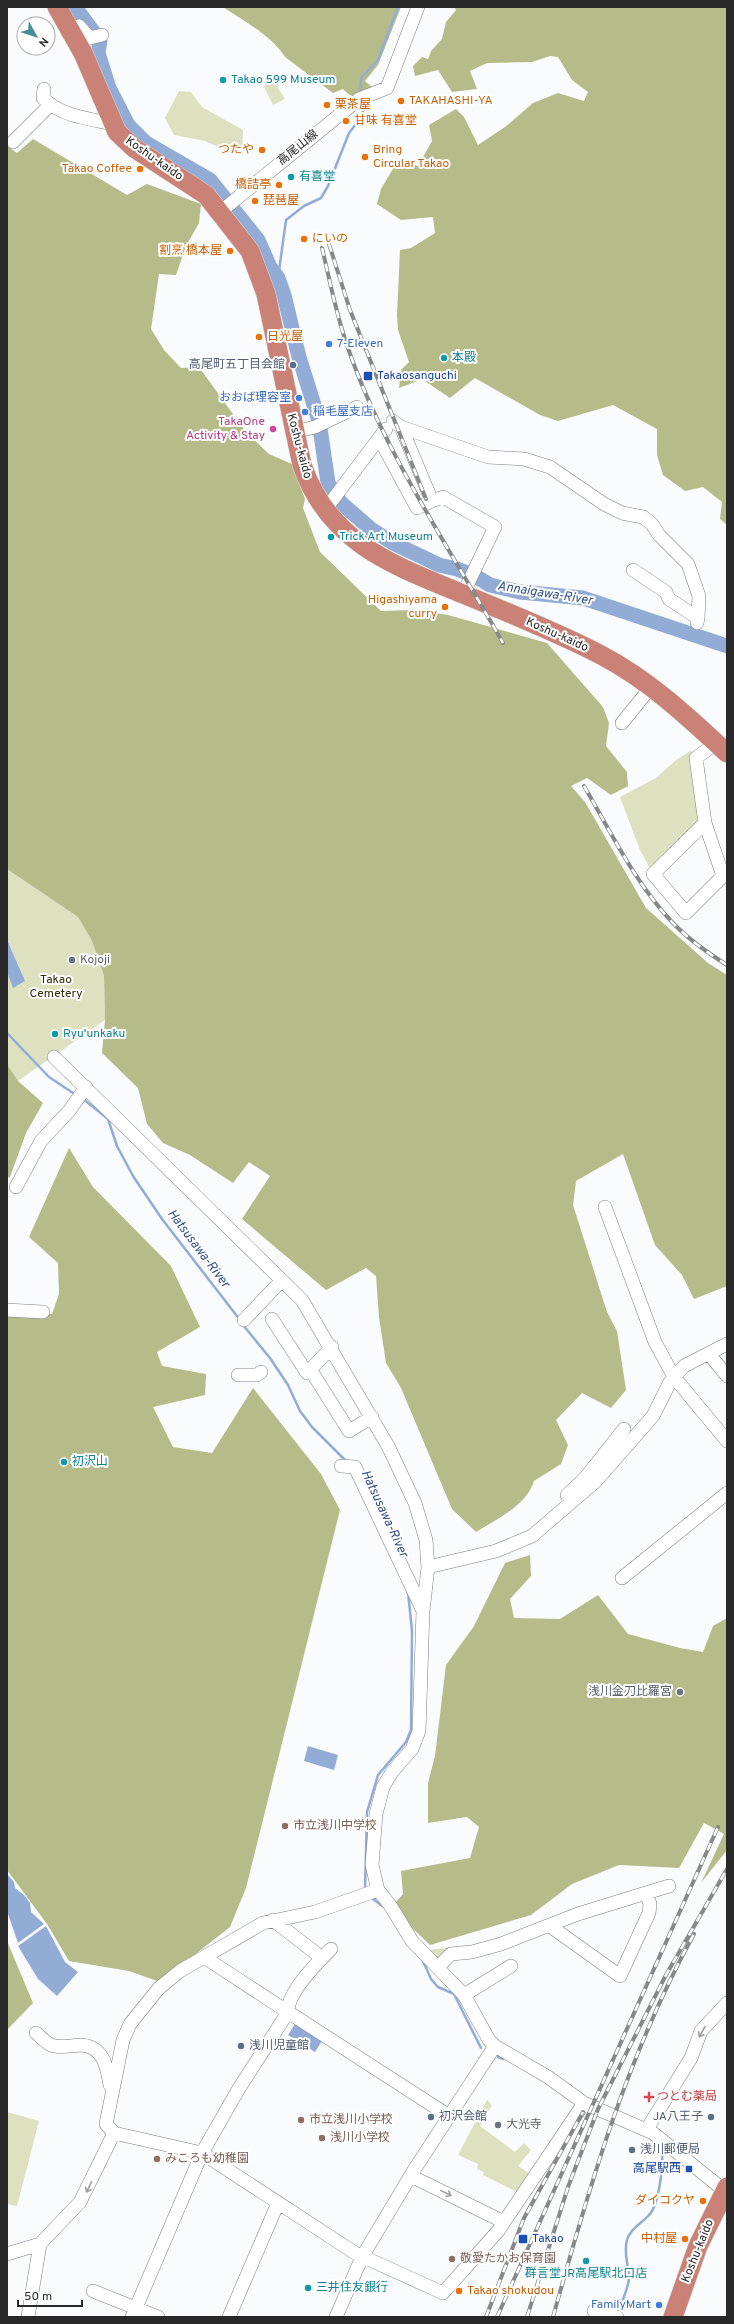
<svg xmlns="http://www.w3.org/2000/svg" width="734" height="2324" viewBox="0 0 734 2324" font-family="Overpass,'Noto Sans JP',sans-serif">
<rect width="100%" height="100%" fill="#f9fbfd"/>
<path fill="#dde1c0" d="M269,74L285,99L273,105L264,87Z
M179,91L191,92L202,107L243,130L242,155H236L205,141L174,135L165,118Z
M690,751L699,754L705,823L653,874L640,850L620,797L656,778L676,760Z
M7,869L78,917L92,941L104,976L105,1020L18,1081L7,1064Z
M469,1945L472,1952L438,1967L421,1951Z
M487,2100L492,2105L480,2126L515,2152L524,2143L531,2150L518,2166L529,2173L517,2192L483,2175L484,2172L477,2169L478,2164L458,2155Z
M7,2112L39,2121L17,2206L7,2204Z"/>
<path fill="#b6bc89" d="M223,7H401L378,65L365,81L372,87C359,95 355,102 343,89L333,93L285,57C272,36 244,21 223,7Z
M454,7H727V525L720,519L722,502L703,487L685,491L663,475L657,455V429L613,405L558,421L540,415L475,378L450,398L422,379L399,388L401,370L409,362L398,330L397,316L400,250L411,248L435,233L433,217L401,220L377,204L381,189L397,162L418,166L432,141L429,125L456,109L464,117L478,145L505,127L533,103L558,93L584,101L588,92L572,80L558,57L550,56L532,62L487,63L470,71L477,89L452,92L438,70L415,76L413,66L422,57L428,59L431,51L442,39L446,22L456,10Z
M33,139L127,195L147,184L201,204L199,223L186,246L176,275L159,274L151,329L164,350L181,368L199,367L246,432L269,454L292,464L305,499L303,508L320,552L381,611L414,610L448,615L547,643L603,707L609,723L606,746L627,772L628,786L611,795L587,778L571,786L585,802L646,908L708,963L727,975V1286L694,1299L682,1275L655,1245L623,1154L576,1181L573,1205L607,1312L617,1331L626,1390L611,1408L582,1393L556,1420L568,1445L561,1464L534,1481C527,1505 497,1519 476,1532L452,1509L401,1388L386,1363L379,1317L376,1276L366,1268L326,1290L242,1219L270,1176L249,1162L233,1183L190,1155L163,1143L147,1124L138,1088L102,1053L105,1020L104,976L92,941L78,917L7,869V146L17,153Z
M7,1064L18,1081L43,1103L26,1133L10,1177L7,1178Z
M69,1148L93,1187L171,1266L200,1327L157,1352L162,1366L206,1374L205,1395L153,1407L173,1447L212,1453L253,1388L321,1474L340,1510L246,1888L230,1927L160,1982L129,1971L69,1961L47,1924L7,1870V1313L52,1314L59,1294L58,1263L29,1237Z
M530,1555L531,1576L510,1599L514,1618L560,1619L598,1595L628,1634L680,1648L703,1652L713,1626L727,1618V1850L701,1883L724,1834L704,1823L679,1868L619,1865L572,1884L531,1915L430,1945L409,1925L396,1902L403,1894L401,1871L470,1858L479,1827L467,1817L428,1823V1783L435,1756L446,1665L474,1626L505,1563Z
M7,1941L33,2003L7,2030Z"/>
<path fill="#93acd6" d="M7,940L25,981L13,988L7,972Z
M308,1746L338,1755L334,1770L304,1761Z
M7,1874L14,1882L15,1888L24,1895L30,1903L31,1912L44,1924L18,1943L7,1911Z
M46,1926L65,1962L78,1972L57,1996L38,1979L18,1946Z
M295,2024L322,2041L315,2052L288,2035Z"/>
<g fill="none" stroke-linecap="round" stroke-linejoin="round">
<path stroke="#93acd6" stroke-width="2.5" d="M360,94L361,78L378,60L398,7
M278,278L286,220L304,206L321,198L328,186L349,133L363,115L362,102
M7,1033L49,1077L76,1095
M82,1098L108,1119L117,1146L133,1176L162,1219L240,1320
M243,1325L270,1358L288,1385L300,1411L312,1427L348,1463
M365,1890L367,1812L378,1775L406,1742L411,1730L412,1631L408,1592
M370,1897L384,1907
M423,1961L431,1979L438,1987L454,1994L481,2048
M498,2057L503,2059
M621,2306C623,2298 628,2288 629,2279C629,2266 623,2253 627,2240C630,2229 642,2223 649,2215C659,2205 663,2167 662,2153"/>
<path stroke="#93acd6" stroke-width="15" d="M75,7L100,41L98,53L109,88L128,125L146,143L210,180L258,240L270,267L278,278L284,295L299,357L319,421L328,483L341,503L371,529L393,543L439,565L457,569L475,576L490,585L520,592L583,598L727,646"/>
<g stroke="#7d7f81" stroke-width="14">
<path id="minor" d="M71,31L79,26L90,38L102,35
M44,89L43,98C60,116 90,119 113,124
M13,142L50,105
M225,208L359,99L387,88L418,7
M393,421L401,427L488,457L524,459L550,467L604,504L622,513L643,517L652,524L659,535L688,564L699,596L698,618
M294,432L315,427L357,407
M379,438L417,508L432,501L401,427
M432,501L443,497L495,527L463,594
M325,510L386,429
M633,570L666,592L669,599L698,618L697,623
M622,723L651,687
M705,823L653,874L686,913L723,876L705,823L696,758L716,743
M54,1057L302,1300L388,1446L415,1503L426,1540L428,1567L423,1611L419,1731L412,1749L392,1772L383,1787L376,1814L372,1865L378,1890L390,1905L412,1941L464,1995L489,2040L495,2046L548,2077L584,2103L653,2133L725,2191
M16,1187L41,1141L69,1111L86,1087
M605,1207L655,1342L674,1377L727,1441
M7,1310L43,1312
M272,1319L307,1373L332,1347
M244,1320L282,1280
M709,1354L727,1376
M310,1369L349,1431L372,1417
M238,1375H257L261,1372
M341,1466L355,1467L423,1611
M567,1495L585,1478L624,1429
M428,1567L496,1551L532,1536L596,1481L653,1416L670,1382L684,1366L727,1344
M622,1578L727,1493
M378,1890L315,1912L263,1923L180,1971L159,1988L130,2024L123,2040L106,2124L114,2133L202,2153L355,2253L443,2293L498,2231L584,2103
M646,1893L669,1886
M273,1920L322,1958
M331,1949C318,1962 287,1992 288,2012L449,2116
M438,1967L451,1954L472,1952L501,1944L578,1914L646,1893L650,1904L649,1913L620,1976L550,1926
M464,1995L511,1966
M36,2033C41,2037 46,2043 51,2045C61,2049 72,2045 82,2045C104,2047 107,2068 110,2085
M647,2129L691,2058L701,2031L727,2003
M411,2176L504,2222
M7,2254L40,2244L80,2202L114,2133
M93,2291L158,2317
M594,2311L617,2317
M28,2317L40,2244
M132,2317L202,2153L238,2090L288,2012L204,1957
M229,2317L278,2203
M336,2317L362,2257L414,2170L495,2046"/>
</g>
<g stroke="#d8d8d8" stroke-width="20">
<path id="highway" d="M57,7L83,53L117,132L134,148L206,195L250,251L266,294L302,465C329,543 393,565 463,594C509,613 557,632 601,655C649,680 688,717 727,753
M673,2317L698,2246L727,2187"/>
</g>
<use href="#minor" stroke="#fff" stroke-width="13"/>
<use href="#highway" stroke="#cb8276" stroke-width="19"/>
<g stroke="#878889" stroke-width="4">
<path id="rail" d="M329,244L350,310L426,499
M322,248C330,281 336,314 347,345C381,447 450,549 503,643
M584,786C611,832 635,883 672,922C688,939 708,953 727,965
M486,2317L524,2218L583,2112
M497,2317L718,1827
M527,2317L568,2187L598,2109L666,1975L727,1869
M553,2317C590,2184 627,2056 694,1934"/>
</g>
<use href="#rail" stroke="#fff" stroke-width="2.5" stroke-dasharray="8" stroke-linecap="butt"/>
</g>
<defs><path id="oneway-shaft" d="M-6 0H5M1.5-3L5.5 0L1.5 3" fill="none" stroke-width="1.6" stroke-linecap="round" stroke-linejoin="round"/></defs>
<g stroke="#9e9e9f">
<use href="#oneway-shaft" transform="translate(702 2032) rotate(119)"/>
<use href="#oneway-shaft" transform="translate(89 2187) rotate(116)"/>
<use href="#oneway-shaft" transform="translate(446 2193) rotate(26)"/>
</g>
<g fill="#0f9aa8" stroke="#fff" stroke-width="1.5">
<circle cx="223" cy="80" r="4"/>
<circle cx="291" cy="177" r="4"/>
<circle cx="444" cy="358" r="4"/>
<circle cx="331" cy="537" r="4"/>
<circle cx="55" cy="1034" r="4"/>
<circle cx="64" cy="1462" r="4"/>
<circle cx="586" cy="2261" r="4"/>
<circle cx="308" cy="2288" r="4"/>
</g>
<g fill="#e8710a" stroke="#fff" stroke-width="1.5">
<circle cx="401" cy="101" r="4"/>
<circle cx="327" cy="105" r="4"/>
<circle cx="346" cy="121" r="4"/>
<circle cx="262" cy="150" r="4"/>
<circle cx="365" cy="157" r="4"/>
<circle cx="140" cy="169" r="4"/>
<circle cx="279" cy="185" r="4"/>
<circle cx="255" cy="201" r="4"/>
<circle cx="304" cy="239" r="4"/>
<circle cx="230" cy="251" r="4"/>
<circle cx="259" cy="337" r="4"/>
<circle cx="445" cy="607" r="4"/>
<circle cx="703" cy="2201" r="4"/>
<circle cx="685" cy="2239" r="4"/>
<circle cx="459" cy="2291" r="4"/>
</g>
<g fill="#3f7fe0" stroke="#fff" stroke-width="1.5">
<circle cx="329" cy="344" r="4"/>
<circle cx="299" cy="398" r="4"/>
<circle cx="305" cy="412" r="4"/>
<circle cx="659" cy="2305" r="4"/>
</g>
<g fill="#5c6f8a" stroke="#fff" stroke-width="1.5">
<circle cx="293" cy="365" r="4"/>
<circle cx="241" cy="2046" r="4"/>
<circle cx="431" cy="2117" r="4"/>
<circle cx="711" cy="2117" r="4"/>
<circle cx="632" cy="2150" r="4"/>
</g>
<g fill="#1a4fb4" stroke="#fff" stroke-width="1.5">
<rect x="363" y="371" width="10" height="10" rx="2"/>
<rect x="685" y="2165" width="8" height="8" rx="2"/>
<rect x="518" y="2234" width="10" height="10" rx="2"/>
</g>
<circle fill="#d1479c" stroke="#fff" stroke-width="1.5" cx="273" cy="429" r="4"/>
<g fill="#6b7280" stroke="#fff" stroke-width="1.5">
<circle cx="72" cy="960" r="4"/>
<circle cx="680" cy="1692" r="4"/>
<circle cx="498" cy="2125" r="4"/>
</g>
<g fill="#8d6e63" stroke="#fff" stroke-width="1.5">
<circle cx="285" cy="1826" r="4"/>
<circle cx="301" cy="2120" r="4"/>
<circle cx="322" cy="2138" r="4"/>
<circle cx="157" cy="2159" r="4"/>
<circle cx="452" cy="2259" r="4"/>
</g>
<path fill="#e0444e" stroke="#fff" stroke-width="1.5" d="M647 2091h4v4h4v4h-4v4h-4v-4h-4v-4h4z"/>
<g text-anchor="middle" dominant-baseline="central" stroke-width="4" stroke-linejoin="round" paint-order="stroke">
<g font-size="12" fill="#0d838f" stroke="#fff" text-anchor="start">
<text x="231" y="80">Takao 599 Museum</text>
<text x="299" y="177">有喜堂</text>
<text x="452" y="358">本殿</text>
<text x="339" y="537">Trick Art Museum</text>
<text x="63" y="1034">Ryu'unkaku</text>
<text x="72" y="1462">初沢山</text>
<text x="586" y="2274" text-anchor="middle">群言堂JR高尾駅北口店</text>
<text x="316" y="2288">三井住友銀行</text>
</g>
<g font-size="12" fill="#c56008" stroke="#fff" text-anchor="start">
<text x="409" y="101">TAKAHASHI-YA</text>
<text x="335" y="105">栗茶屋</text>
<text x="354" y="121">甘味 有喜堂</text>
<text x="254" y="150" text-anchor="end">つたや</text>
<text x="373" y="150">Bring<tspan x="373" dy="14">Circular Takao</tspan></text>
<text x="132" y="169" text-anchor="end">Takao Coffee</text>
<text x="271" y="185" text-anchor="end">橋詰亭</text>
<text x="263" y="201">琵琶屋</text>
<text x="312" y="239">にいの</text>
<text x="222" y="251" text-anchor="end">割烹 橋本屋</text>
<text x="267" y="337">日光屋</text>
<text x="437" y="600" text-anchor="end">Higashiyama<tspan x="437" dy="14">curry</tspan></text>
<text x="695" y="2201" text-anchor="end">ダイコクヤ</text>
<text x="677" y="2239" text-anchor="end">中村屋</text>
<text x="467" y="2291">Takao shokudou</text>
</g>
<g font-size="12" fill="#282829" stroke="#fff">
<text transform="translate(298 148) rotate(-39)">高尾山線</text>
<text transform="translate(154 159) rotate(35)">Koshu-kaido</text>
<text transform="translate(299 446) rotate(75)">Koshu-kaido</text>
<text transform="translate(557 635) rotate(24)">Koshu-kaido</text>
<text transform="translate(698 2251) rotate(-68)">Koshu-kaido</text>
</g>
<g font-size="12" fill="#366cbe" stroke="#fff" text-anchor="start">
<text x="337" y="344">7-Eleven</text>
<text x="291" y="398" text-anchor="end">おおば理容室</text>
<text x="313" y="412">稲毛屋支店</text>
<text x="651" y="2305" text-anchor="end">FamilyMart</text>
</g>
<g font-size="12" fill="#4e5e75" stroke="#fff" text-anchor="start">
<text x="285" y="365" text-anchor="end">高尾町五丁目会館</text>
<text x="249" y="2046">浅川児童館</text>
<text x="439" y="2117">初沢会館</text>
<text x="703" y="2117" text-anchor="end">JA八王子</text>
<text x="640" y="2150">浅川郵便局</text>
</g>
<g font-size="12" fill="#164399" stroke="#fff" text-anchor="start">
<text x="377" y="376">Takaosanguchi</text>
<text x="681" y="2169" text-anchor="end">高尾駅西</text>
<text x="532" y="2239">Takao</text>
</g>
<g font-size="12" fill="#b23c85" stroke="#fff" text-anchor="end">
<text x="265" y="422">TakaOne<tspan x="265" dy="14">Activity &amp; Stay</tspan></text>
</g>
<g font-size="12" fill="#5b616d" stroke="#fff" text-anchor="start">
<text x="80" y="960">Kojoji</text>
<text x="672" y="1692" text-anchor="end">浅川金刀比羅宮</text>
<text x="506" y="2125">大光寺</text>
</g>
<g font-size="12" fill="#2c2e06" stroke="#fff">
<text x="56" y="980">Takao<tspan x="56" dy="14">Cemetery</tspan></text>
</g>
<g font-size="12" fill="#785e54" stroke="#fff" text-anchor="start">
<text x="293" y="1826">市立浅川中学校</text>
<text x="309" y="2120">市立浅川小学校</text>
<text x="330" y="2138">浅川小学校</text>
<text x="165" y="2159">みころも幼稚園</text>
<text x="460" y="2259">敬愛たかお保育園</text>
</g>
<g font-size="12" fill="#be3a42" stroke="#fff" text-anchor="start">
<text x="657" y="2097">つとむ薬局</text>
</g>
<g font-size="13" font-style="italic" fill="#314e85" stroke="#fff">
<text transform="translate(545 594) rotate(9)">Annaigawa-River</text>
<text transform="translate(198 1249) rotate(53)">Hatsusawa-River</text>
<text transform="translate(384 1514) rotate(65)">Hatsusawa-River</text>
</g>
</g>
<rect width="734" height="2324" fill="none" stroke="#282829" stroke-width="16"/>
<g transform="translate(36 36) rotate(129)"><circle r="19" fill="#ffffff" stroke="#a9a9a9"/>
<path d="M0-3L7 15L0 10L-7 15Z" fill="#478c99"/>
<text y="-6" font-size="11" font-weight="bold" text-anchor="middle" fill="#282829">N</text>
</g>
<path d="M18 2300v6h64v-6" fill="none" stroke="#282829" stroke-width="2"/>
<text x="24" y="2300" font-size="12" fill="#282829" stroke="#ffffff" stroke-width="3" paint-order="stroke">50 m</text>
</svg>
